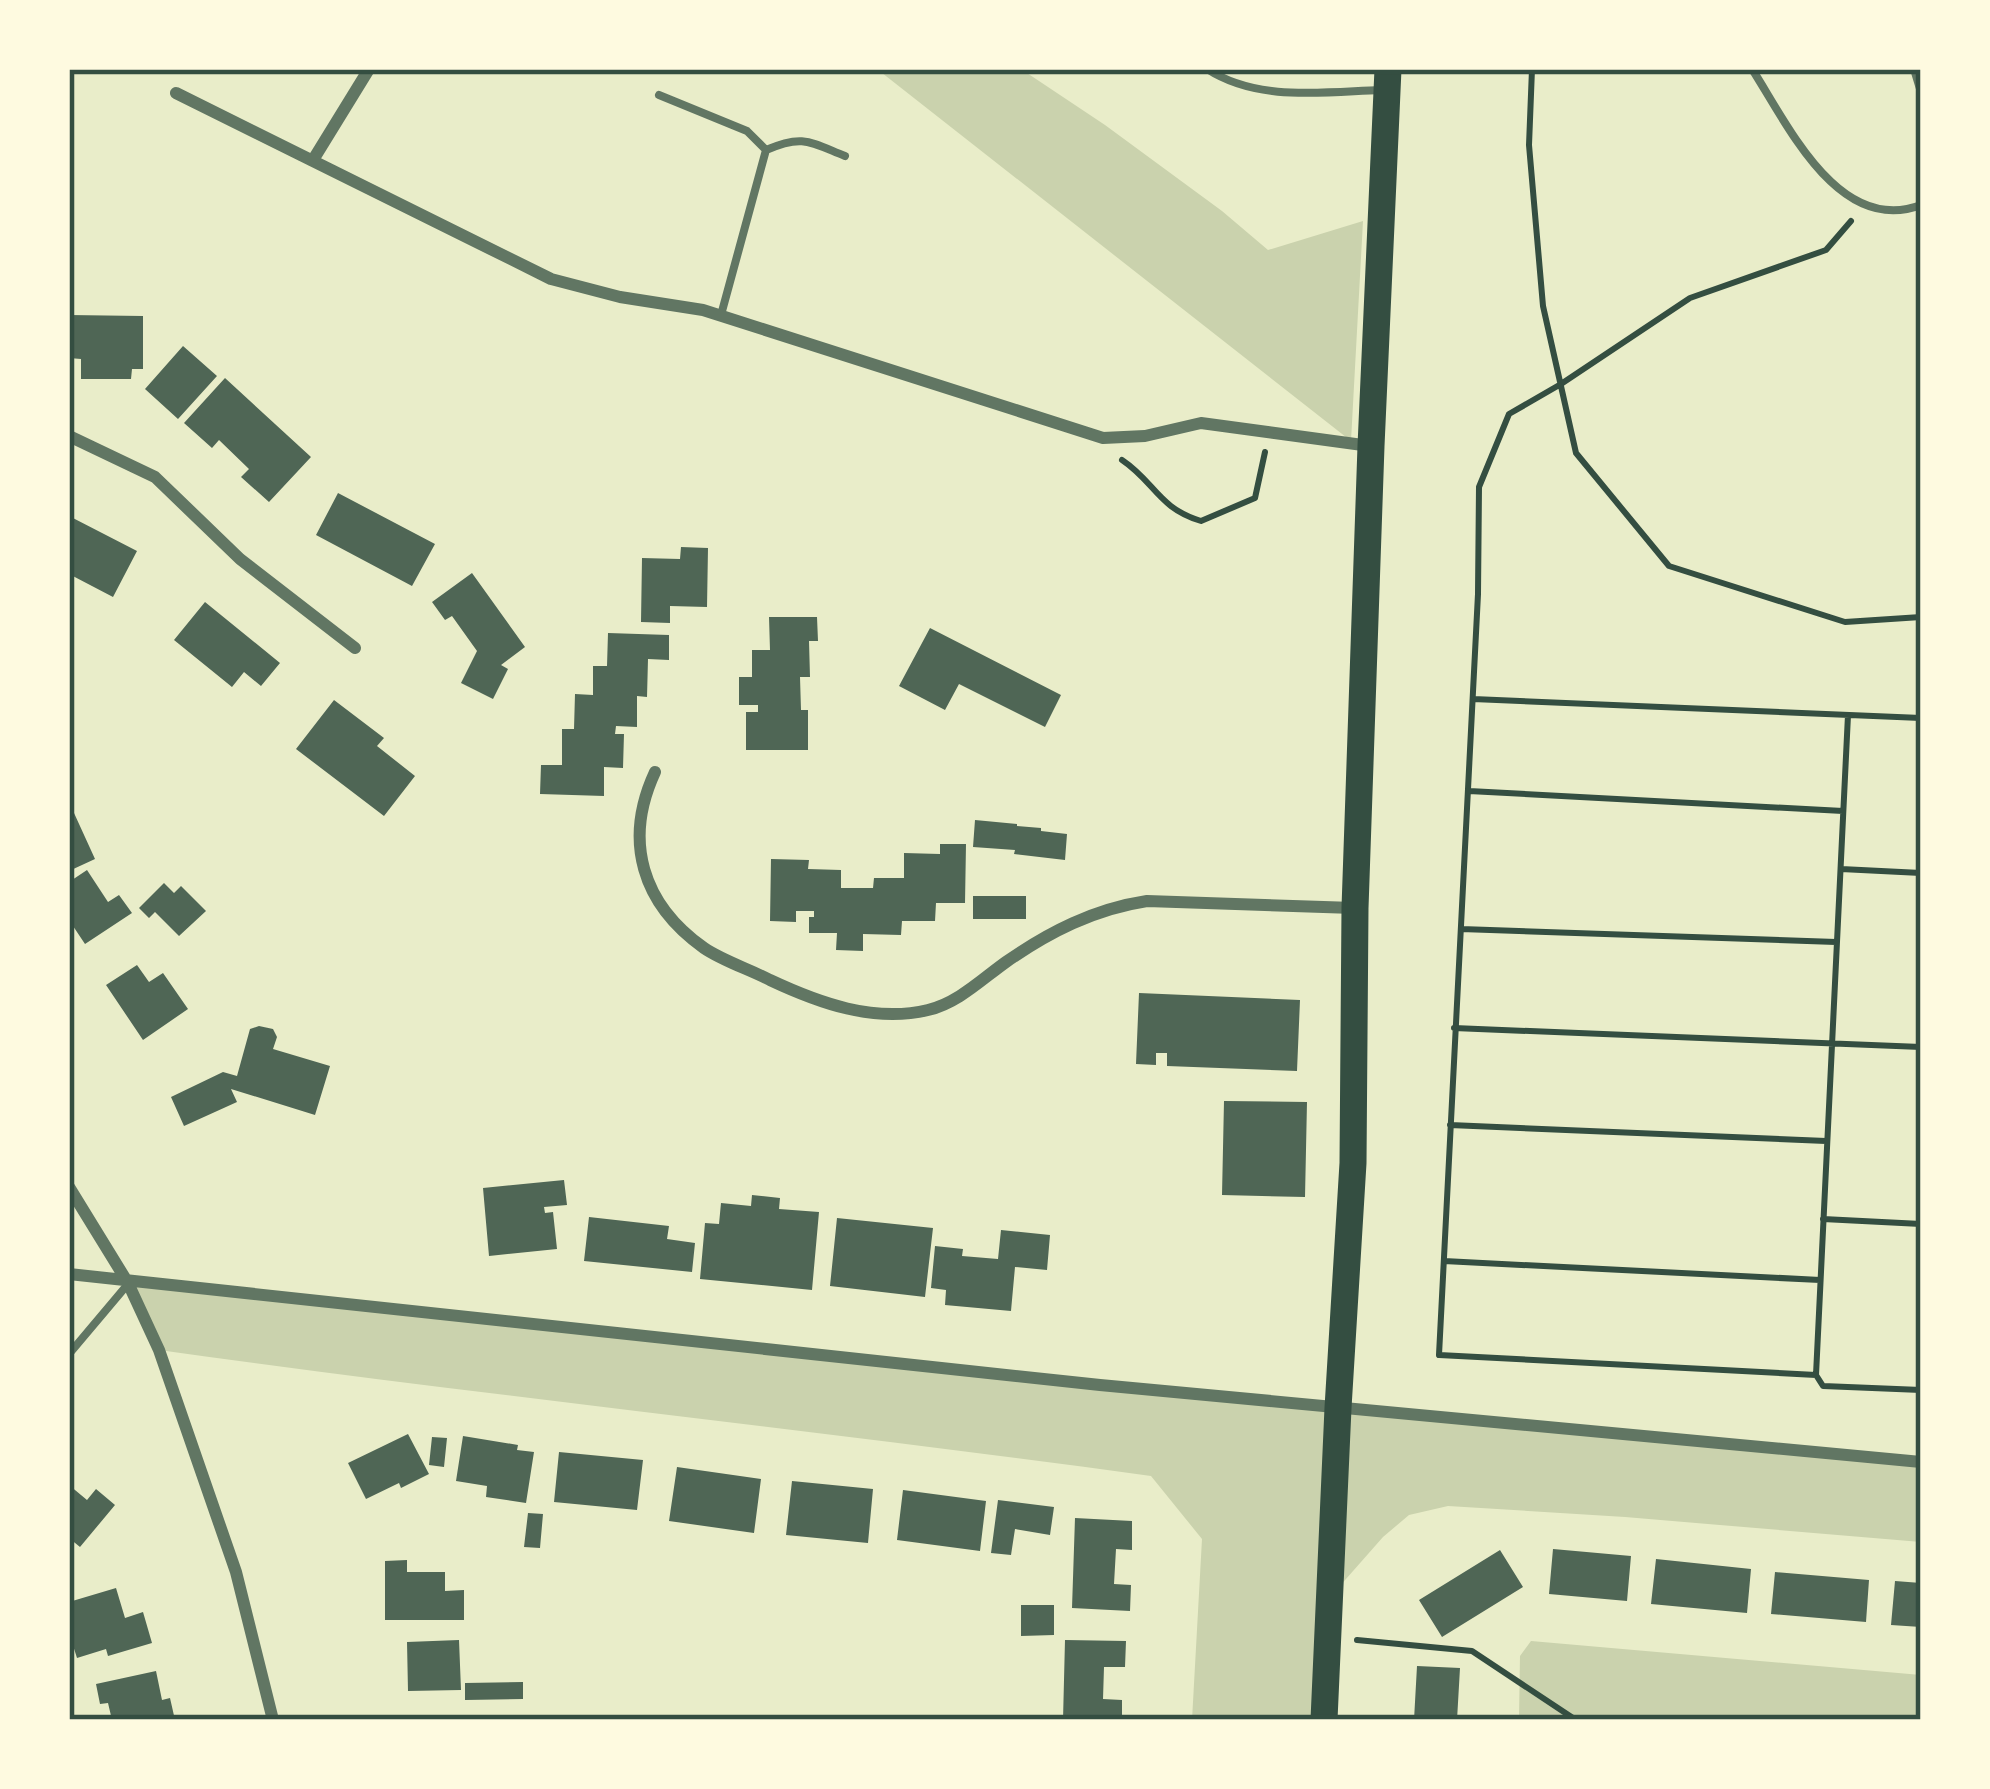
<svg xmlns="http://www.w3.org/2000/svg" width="1990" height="1789" viewBox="0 0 1990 1789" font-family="Helvetica,sans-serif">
<rect width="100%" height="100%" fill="#e9edc9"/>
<path fill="#cad2ad" d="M877,69H1021L1105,125L1222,211L1268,250L1363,221L1351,441Z
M128,1283L1921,1462V1542L1625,1517L1448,1506L1409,1515L1383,1537L1331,1596L1324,1720H1192L1202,1539L1151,1476C821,1431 490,1396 159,1350Z
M1531,1641L1921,1675V1720H1519L1520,1656Z"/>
<path fill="#4f6655" d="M69,315L143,316V369H132L131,379H81V359L69,358Z
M183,346L217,376L178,419L145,389Z
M225,378L311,457L269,502L241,477L249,469L219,440L212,448L184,423Z
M338,493L435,544L412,586L316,535Z
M69,516L137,551L113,597L69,574Z
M681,547L708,548L707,607L670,606V623L641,622L642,558L680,559Z
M472,573L525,647L501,665L508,669L493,699L461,683L477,651L452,616L445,620L432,602Z
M205,602L280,663L261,686L244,672L232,687L174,640Z
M769,617H817L818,641H809L810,677H800L801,710H808V750H746V712H758V705H739V677H752V650H770Z
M930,628L1061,695L1045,727L959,684L945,710L899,686Z
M608,633L669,635V660L648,659L647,697L637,696V727L616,726L615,734H624L623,768L604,767V796L540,794L541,765H562V729H574L575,694L593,695V666H607Z
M334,700L384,738L377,746L415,776L384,816L296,749Z
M69,802L95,859L69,871Z
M975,820L1017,824V826L1041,828V831L1067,834L1065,860L1014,854L1015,850L973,847Z
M940,844H966L965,903H936L935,921H902L901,935L863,934V951L836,950L837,933H809V917H814V911H796V922L770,921L771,859L809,860L808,869L841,870V888H873L874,878H904V853L940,854Z
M87,870L108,902L119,895L132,913L85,944L69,920V882Z
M164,883L174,893L181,886L206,911L179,936L155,912L149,918L139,908Z
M973,896H1026V919H973Z
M137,965L149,982L163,973L188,1009L143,1040L106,985Z
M1139,993L1300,1000L1297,1071L1167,1066V1053H1156V1065L1136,1064Z
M259,1026L273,1029L277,1037L273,1049L330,1066L315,1115L231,1089L237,1102L184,1126L171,1097L223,1072L237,1076L250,1029Z
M1224,1101L1307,1102L1305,1197L1222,1195Z
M564,1180L567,1205L544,1207L545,1213L553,1212L557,1249L489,1256L483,1188Z
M752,1195L780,1198L779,1209L819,1212L812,1290L700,1279L705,1223L719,1224L721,1203L751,1206Z
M589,1217L669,1226L667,1239L695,1243L692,1272L584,1261Z
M837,1218L933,1228L925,1297L830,1286Z
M1001,1230L1050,1235L1047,1270L1015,1267L1011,1311L945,1305L946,1290L931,1288L935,1246L963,1249L962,1256L998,1259Z
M408,1434L429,1474L401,1488L399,1483L366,1499L348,1463Z
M463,1436L518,1445L517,1450L534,1452L526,1503L486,1497L487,1486L456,1481Z
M432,1437L447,1438L444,1467L429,1465Z
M559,1452L643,1460L637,1510L554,1502Z
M677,1467L761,1479L754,1533L669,1521Z
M792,1481L873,1489L868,1543L786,1535Z
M69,1485L87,1500L96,1489L115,1505L80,1547L69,1538Z
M903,1490L986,1501L980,1551L897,1540Z
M998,1500L1054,1507L1050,1535L1015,1529L1011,1555L991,1553Z
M528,1513L543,1514L540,1548L524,1547Z
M1075,1518L1132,1521V1550L1116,1549L1114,1584L1131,1585L1130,1611L1072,1608Z
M1553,1549L1631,1556L1627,1601L1549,1594Z
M1500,1550L1523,1587L1442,1637L1419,1600Z
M1656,1559L1751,1569L1747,1613L1651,1604Z
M407,1560V1572H445V1591L464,1590V1620H385V1561Z
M1775,1572L1869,1580L1866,1622L1771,1614Z
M1895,1581L1921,1583V1627L1891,1625Z
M116,1588L125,1618L143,1612L152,1643L108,1656L106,1649L77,1658L69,1633V1602Z
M1021,1605H1054V1635L1021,1636Z
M459,1640L461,1690L408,1691L407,1642Z
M1065,1640L1126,1641L1125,1667H1104L1103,1699L1122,1700V1720H1063Z
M1417,1666L1460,1668L1457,1720H1414Z
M156,1671L162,1700L170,1698L175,1720H112L108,1703L100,1704L96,1684Z
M523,1682V1699L465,1700V1683Z"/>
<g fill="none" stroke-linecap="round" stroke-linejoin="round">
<path stroke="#344e41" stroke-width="6" d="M1532,69L1529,145L1543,306L1576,453L1669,566L1845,622L1921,617
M1851,221L1826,250L1690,298L1561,384L1509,414L1479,487L1478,594L1439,1355L1816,1375L1823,1386L1921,1390
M1122,460C1155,482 1158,508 1201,521L1255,498L1265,452
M1473,699L1921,718
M1469,791L1843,811
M1841,869L1921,873
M1461,929L1836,942
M1454,1028L1921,1047
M1450,1125L1826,1141
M1823,1219L1921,1224
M1444,1261L1820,1280
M1816,1375L1848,715
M1357,1640L1472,1651L1576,1720"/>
<path stroke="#617663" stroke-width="8" d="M1207,69C1258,102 1323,92 1381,90
M1752,69C1788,125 1839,236 1921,205
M1914,69L1921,92
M659,95L747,131L766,150
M721,315L766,150C803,134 810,142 845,156
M69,1354L128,1284"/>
<path stroke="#617663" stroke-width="12" d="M176,93L551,279L620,297L703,310L1103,438L1145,436L1201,423L1370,446
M313,160L369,69
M69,436L155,477L240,559L355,648
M655,772C623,841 642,904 704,948C723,961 749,969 770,980C819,1003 874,1023 928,1010C958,1003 982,979 1006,962C1049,932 1094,909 1147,901L1354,908
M69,1187L128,1283L159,1350L236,1572L273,1720
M69,1274L1100,1385L1921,1462"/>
<path stroke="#344e41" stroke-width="27" d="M1324,1720L1338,1408L1353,1163L1355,908L1371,446L1388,69"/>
</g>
<rect width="1990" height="1789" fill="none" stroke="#fefae0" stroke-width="144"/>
<rect x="72" y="72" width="1846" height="1645" fill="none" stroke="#344e41" stroke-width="4.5"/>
</svg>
